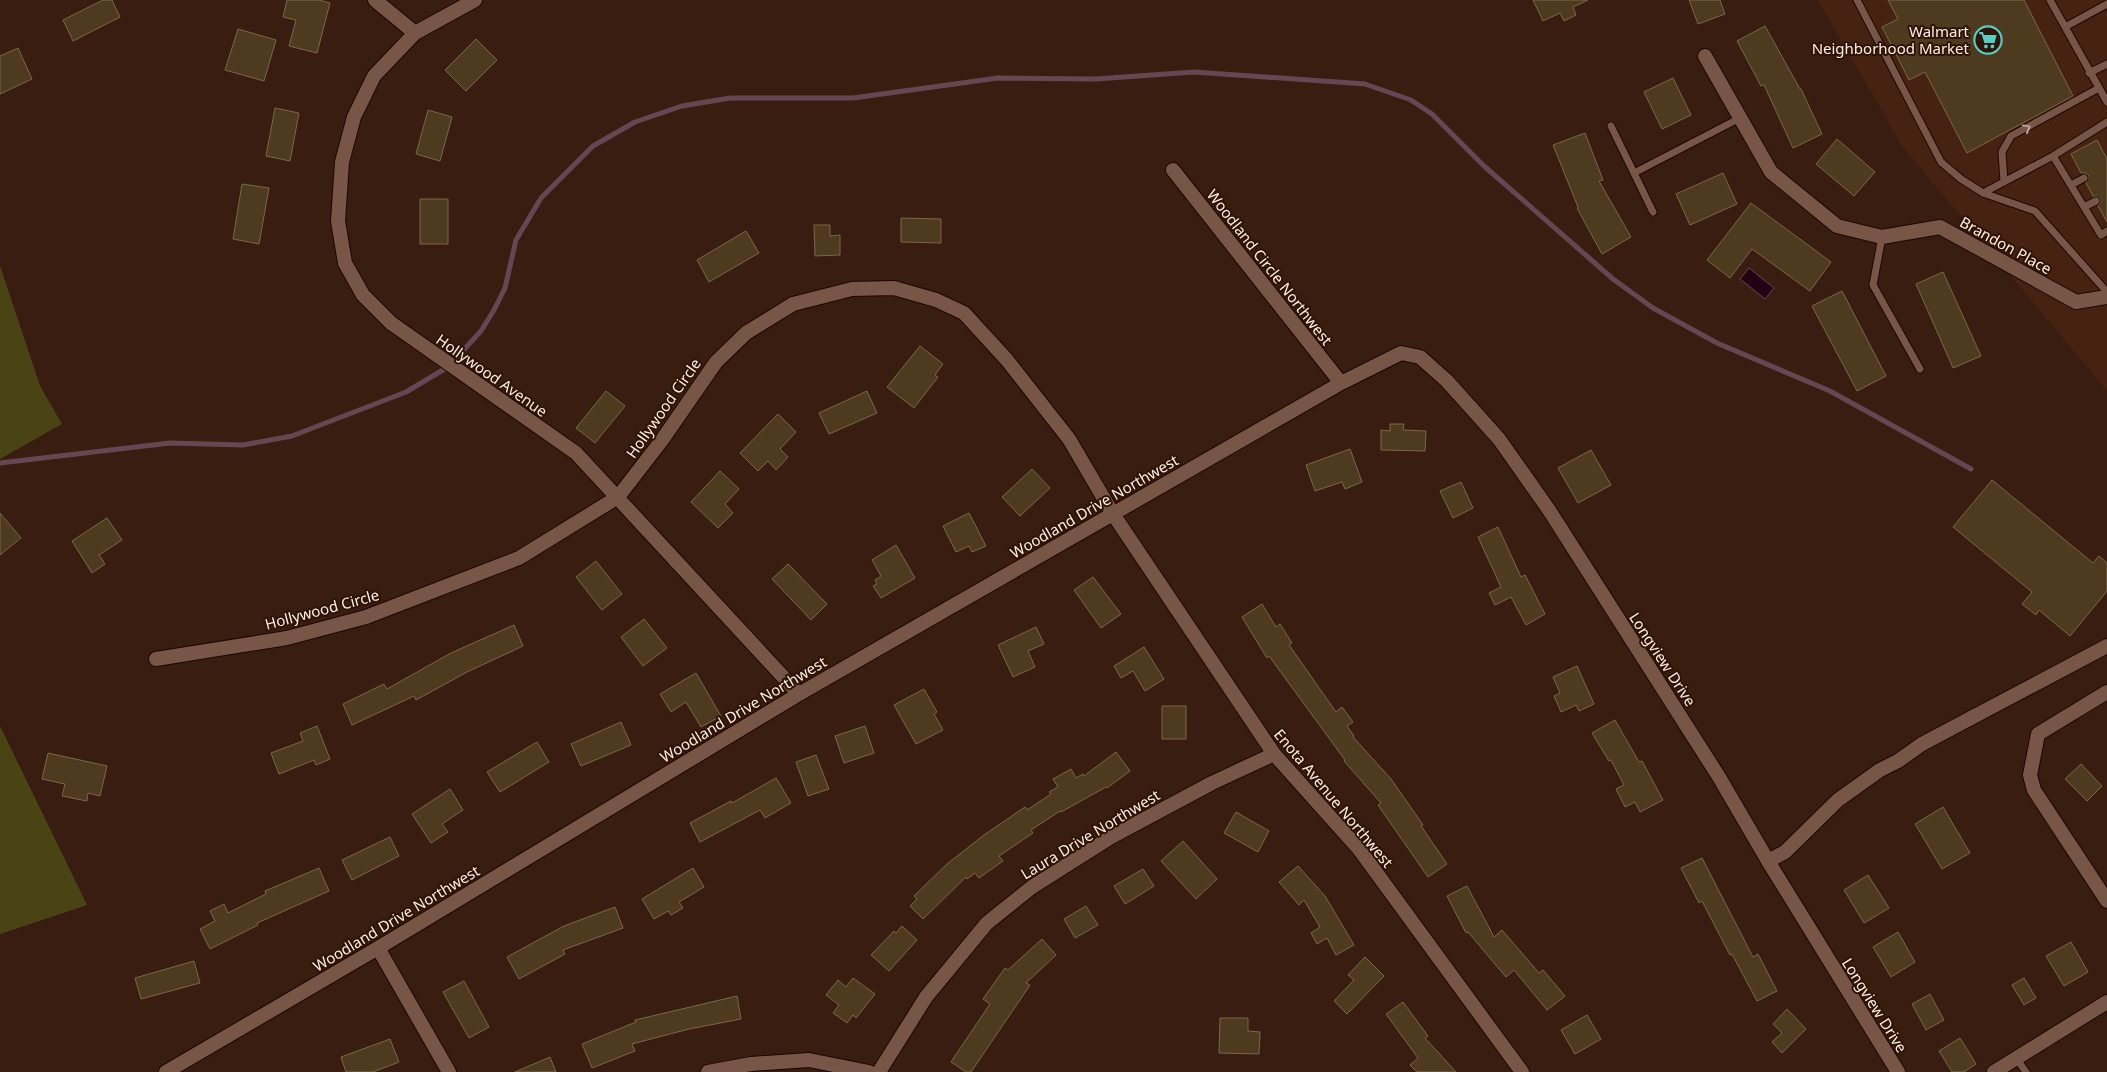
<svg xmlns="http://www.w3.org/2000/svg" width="2107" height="1072" viewBox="0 0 2107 1072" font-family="'Noto Sans',sans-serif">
<rect width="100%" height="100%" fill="#391d10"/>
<path fill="#452211" d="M1818,0H2107V391L1902,146Z"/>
<path fill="#4a4415" d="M0,266L40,386L62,424L0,459Z
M0,726L87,905L0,934Z"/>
<path fill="#240014" stroke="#654753" d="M1749,268L1774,288L1765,299L1740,279Z"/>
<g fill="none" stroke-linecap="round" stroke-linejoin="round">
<path stroke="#654753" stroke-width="5" d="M0,463L170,443L243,445L292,436L406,392L448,367L481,331L494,310L505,288L516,240L541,198L593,146L635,122L682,106L730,98H853L998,78L1096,79L1194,72L1365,84L1411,100L1432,114L1484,166L1613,279L1653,308L1717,343L1830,391L1971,469"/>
</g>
<path fill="#4e3a1f" stroke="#7c674a" d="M103,0H112L120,17L73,41L63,20Z
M287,0H319L330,3L317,53L289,46L296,20L283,17Z
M1533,0H1588L1573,7L1576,15L1564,21L1560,13L1543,21Z
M1689,0H1720L1725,14L1698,24Z
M1888,0H2024L2073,96L1967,153L1925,72L1909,80L1882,27L1898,19Z
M1765,26L1800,89H1801L1822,134L1793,148L1764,85L1761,86L1737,41Z
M238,29L276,40L264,81L225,70Z
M476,39L497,60L466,91L445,70Z
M18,48L32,79L0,94V56Z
M1673,78L1691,115L1662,129L1644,92Z
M275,108L299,113L290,161L266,156Z
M428,110L452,117L440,161L416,154Z
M1585,133L1603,180L1599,181L1631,237L1602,254L1577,208L1578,207L1553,145Z
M1837,139L1875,172L1854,196L1816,164Z
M2097,140L2107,159V222L2098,206L2101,202L2100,198L2093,196L2086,183L2089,176L2086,173H2081L2071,154Z
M1723,173L1737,204L1690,225L1676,194Z
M242,184L269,188L259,244L233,239Z
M420,199H448V244H420Z
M1751,203L1831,262L1810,291L1752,249L1730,278L1707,260Z
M901,218L941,219V243L901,242Z
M814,225H830V236L840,235V255L815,256Z
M746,231L759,253L709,282L697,260Z
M1943,272L1981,356L1953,368L1916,284Z
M1842,291L1886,376L1857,391L1812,306Z
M920,346L943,364L935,375L938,377L914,408L887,387Z
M606,391L625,406L595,443L576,428Z
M867,391L877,413L829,434L819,413Z
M778,414L796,432L780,449L788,457L776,470L768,461L758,471L740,453Z
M1390,424H1404L1403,430L1426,431L1425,451L1381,450V430L1390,431Z
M1350,449L1362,482L1345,489L1342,482L1315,491L1306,465Z
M1591,450L1611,485L1578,503L1558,468Z
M1032,469L1050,488L1020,516L1002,497Z
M720,471L739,489L725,504L733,513L718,528L691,502Z
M1992,480L2093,563L2099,556L2107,563V591L2070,636L2039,610L2036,615L2022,604L2032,592L1953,527Z
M1461,482L1473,508L1453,518L1440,491Z
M0,513L21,538L0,555Z
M969,513L986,546L972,552L969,546L956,552L943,526Z
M107,518L122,540L99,555L105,564L92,573L72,541Z
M1498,527L1521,577L1525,575L1545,614L1526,625L1511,597L1495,605L1489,593L1501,587L1478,537Z
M896,545L915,578L881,598L873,586L877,584L875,580L881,576L872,560Z
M596,561L622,594L602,610L576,577Z
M788,564L827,604L811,620L772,579Z
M1093,577L1121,614L1101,628L1074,590Z
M1262,604L1276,627L1280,624L1292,643L1289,645L1336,712L1342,707L1353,722L1347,726L1354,736L1353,737L1391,779L1423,825L1421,826L1447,864L1428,877L1378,805L1381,803L1344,761L1345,760L1269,656L1267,658L1242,617Z
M644,619L667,648L643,666L621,637Z
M514,625L523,646L467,672L416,700L414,696L352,725L343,704L384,684L387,689L451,653Z
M1036,627L1044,644L1028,651L1035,667L1013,677L998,645Z
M1144,647L1164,679L1145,691L1133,671L1121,678L1114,666Z
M1577,666L1594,704L1579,711L1576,705L1561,712L1554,696L1560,693L1553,677Z
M696,673L721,716L701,727L686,702L671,712L660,694Z
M924,689L937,712L934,714L943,730L916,744L894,705Z
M1162,706H1186V739H1162Z
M1615,720L1639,762L1642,761L1663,800L1640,812L1635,802L1625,807L1616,789L1624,785L1611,760L1609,761L1592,733Z
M621,722L631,745L581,766L571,744Z
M317,726L330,759L316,765L314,760L279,774L271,753L303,741L300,733Z
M865,726L874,753L844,763L835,736Z
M537,742L549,762L500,792L487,772Z
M1116,752L1130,771L1107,788L1106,787L1061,812L1060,811L1031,830L1033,833L999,856L1003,861L979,878L975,873L967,879L966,877L923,919L910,906L917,899L914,896L947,864L984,835L1025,807L1027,810L1051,794L1049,792L1058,787L1053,779L1071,769L1076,778L1083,774L1084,776Z
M48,753L107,766L100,796L88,793L87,801L62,796L65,784L42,779Z
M816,755L829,789L808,796L796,762Z
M2081,764L2102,786L2087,801L2065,779Z
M776,778L791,803L765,818L760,810L700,842L690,823L731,801L732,803Z
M450,789L463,810L442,824L448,832L431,843L412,814Z
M1943,807L1970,853L1942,869L1915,824Z
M1236,812L1269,831L1258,852L1224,833Z
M390,837L399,856L352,880L342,860Z
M1183,841L1217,879L1196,899L1161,861Z
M1702,858L1753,957L1758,954L1777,991L1757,1001L1732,954L1730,955L1702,901L1699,903L1681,868Z
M1298,866L1325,896L1354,945L1336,955L1327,938L1317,944L1311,933L1320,927L1304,900L1299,905L1279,882Z
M319,868L329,891L257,923L258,925L210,949L200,929L215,921L210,911L224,904L228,913L266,894L265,891Z
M693,868L704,887L679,902L683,908L671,915L668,911L654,919L642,899Z
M1143,869L1154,886L1125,904L1114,886Z
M1868,875L1889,908L1864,923L1844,890Z
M1467,886L1494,937L1502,930L1539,973L1543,970L1565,996L1547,1010L1514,970L1506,977L1468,932L1466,933L1447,896Z
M1086,906L1098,925L1075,938L1064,919Z
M615,907L623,928L563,950L565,954L519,979L507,957L564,926Z
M902,926L917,940L889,971L871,955L894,931L896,933Z
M1898,932L1915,962L1891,977L1873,947Z
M1042,939L1056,955L1026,983L1030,985L971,1072H966L951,1062L990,1004L983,999L1005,968L1008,970Z
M2071,942L2088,972L2064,986L2046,956Z
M1365,957L1384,976L1347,1014L1334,1001L1354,980L1348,975Z
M194,961L200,983L141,999L135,978Z
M853,978L875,994L856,1018L853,1015L847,1023L833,1013L839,1005L826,995L838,980L846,987Z
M2024,978L2036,998L2024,1005L2012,985Z
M464,981L489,1027L469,1038L443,992Z
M1930,994L1944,1020L1926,1030L1912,1004Z
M737,996L741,1019L689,1029L632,1044L635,1051L592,1068L582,1044L636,1022L635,1020Z
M1403,1002L1428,1036L1425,1038L1456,1072H1417L1410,1065L1418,1058L1386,1014Z
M1787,1009L1806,1029L1782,1053L1772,1042L1782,1033L1773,1024Z
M1587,1015L1601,1039L1575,1054L1561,1030Z
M1220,1018H1248V1031L1260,1032L1259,1054L1219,1053Z
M1960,1038L1976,1064L1964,1072H1952L1939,1051Z
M390,1039L399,1062L373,1072H346L341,1057Z
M550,1057L556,1072H515Z"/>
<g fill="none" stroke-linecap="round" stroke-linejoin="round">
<g stroke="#1f0600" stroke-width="9">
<path id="lane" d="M1857,0L1941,162L1961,179L1983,193L2035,211L2107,292
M2050,0L2107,102
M2065,27L2107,4
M2089,73L2107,64
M1611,126L1653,212
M2053,156L2101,235L2107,231
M1634,173L1740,118
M2004,182L2002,152L2011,136L2099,88
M2071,185L2084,178
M1983,193L2053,156L2107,122
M2084,207L2096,201
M1882,237L1873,285L1920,369
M2016,1058L2026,1072"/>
</g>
<g stroke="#1f0600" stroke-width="16">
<path id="street" d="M375,0L415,33
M475,0L415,33L374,76L354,117L342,162L338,221L345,263L363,295L391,323L576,453L799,694
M1705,56L1771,172L1837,226L1882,237L1940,227L2076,302L2107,297
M1173,170L1341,383
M156,659L287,638L366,617L519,558L618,497L662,440L716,362L746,333L793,304L852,289L894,288L936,300L964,313L1007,360L1069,439L1113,514L1274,754L1359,849L1522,1072
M2107,692L2038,734L2030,775L2034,790L2107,901
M1768,861L1785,852L1838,800L1880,770L1898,761L1922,744L2107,646
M378,948L449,1072
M166,1072L378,948L799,694L1341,383L1401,353L1420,357L1447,381L1499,439L1549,510L1719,777L1768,861L1898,1072
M708,1072L751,1064L809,1060L869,1072
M879,1072L926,997L987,923L1032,887L1111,837L1212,783L1274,754
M1994,1072L2107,1002"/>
</g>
<use href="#lane" stroke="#775647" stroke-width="7"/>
<use href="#street" stroke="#775647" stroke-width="14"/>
</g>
<defs><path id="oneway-chevron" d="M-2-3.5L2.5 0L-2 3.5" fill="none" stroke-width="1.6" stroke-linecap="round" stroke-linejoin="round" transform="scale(1.25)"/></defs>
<use stroke="#baa296" href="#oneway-chevron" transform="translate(2027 128) rotate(-29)"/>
<defs>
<g id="supermarket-ring" transform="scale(1.4375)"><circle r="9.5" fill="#2f1407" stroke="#56cec3" stroke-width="1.5"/><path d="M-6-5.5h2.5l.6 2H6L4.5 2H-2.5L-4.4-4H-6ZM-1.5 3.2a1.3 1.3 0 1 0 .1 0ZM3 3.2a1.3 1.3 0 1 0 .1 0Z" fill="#56cec3"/></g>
</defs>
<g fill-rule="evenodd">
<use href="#supermarket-ring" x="1988" y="40"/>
</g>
<g text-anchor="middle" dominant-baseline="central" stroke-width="4" stroke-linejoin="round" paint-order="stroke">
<g font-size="15" fill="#feeee6" stroke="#2f1407" text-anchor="end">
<text x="1969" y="31">Walmart<tspan x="1969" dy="17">Neighborhood Market</tspan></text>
</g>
<g font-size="15" fill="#feeee6" stroke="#2f1407">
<text transform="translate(2006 245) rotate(29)">Brandon Place</text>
<text transform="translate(1270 267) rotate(52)">Woodland Circle Northwest</text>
<text transform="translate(492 375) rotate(35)">Hollywood Avenue</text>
<text transform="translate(663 408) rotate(-55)">Hollywood Circle</text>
<text transform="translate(1094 506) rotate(-30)">Woodland Drive Northwest</text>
<text transform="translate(322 609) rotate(-15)">Hollywood Circle</text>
<text transform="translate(1663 659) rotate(57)">Longview Drive</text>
<text transform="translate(743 709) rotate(-31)">Woodland Drive Northwest</text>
<text transform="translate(1334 798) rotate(50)">Enota Avenue Northwest</text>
<text transform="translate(1090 834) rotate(-31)">Laura Drive Northwest</text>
<text transform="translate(396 918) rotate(-31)">Woodland Drive Northwest</text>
<text transform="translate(1875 1005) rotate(58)">Longview Drive</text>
</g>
</g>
</svg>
